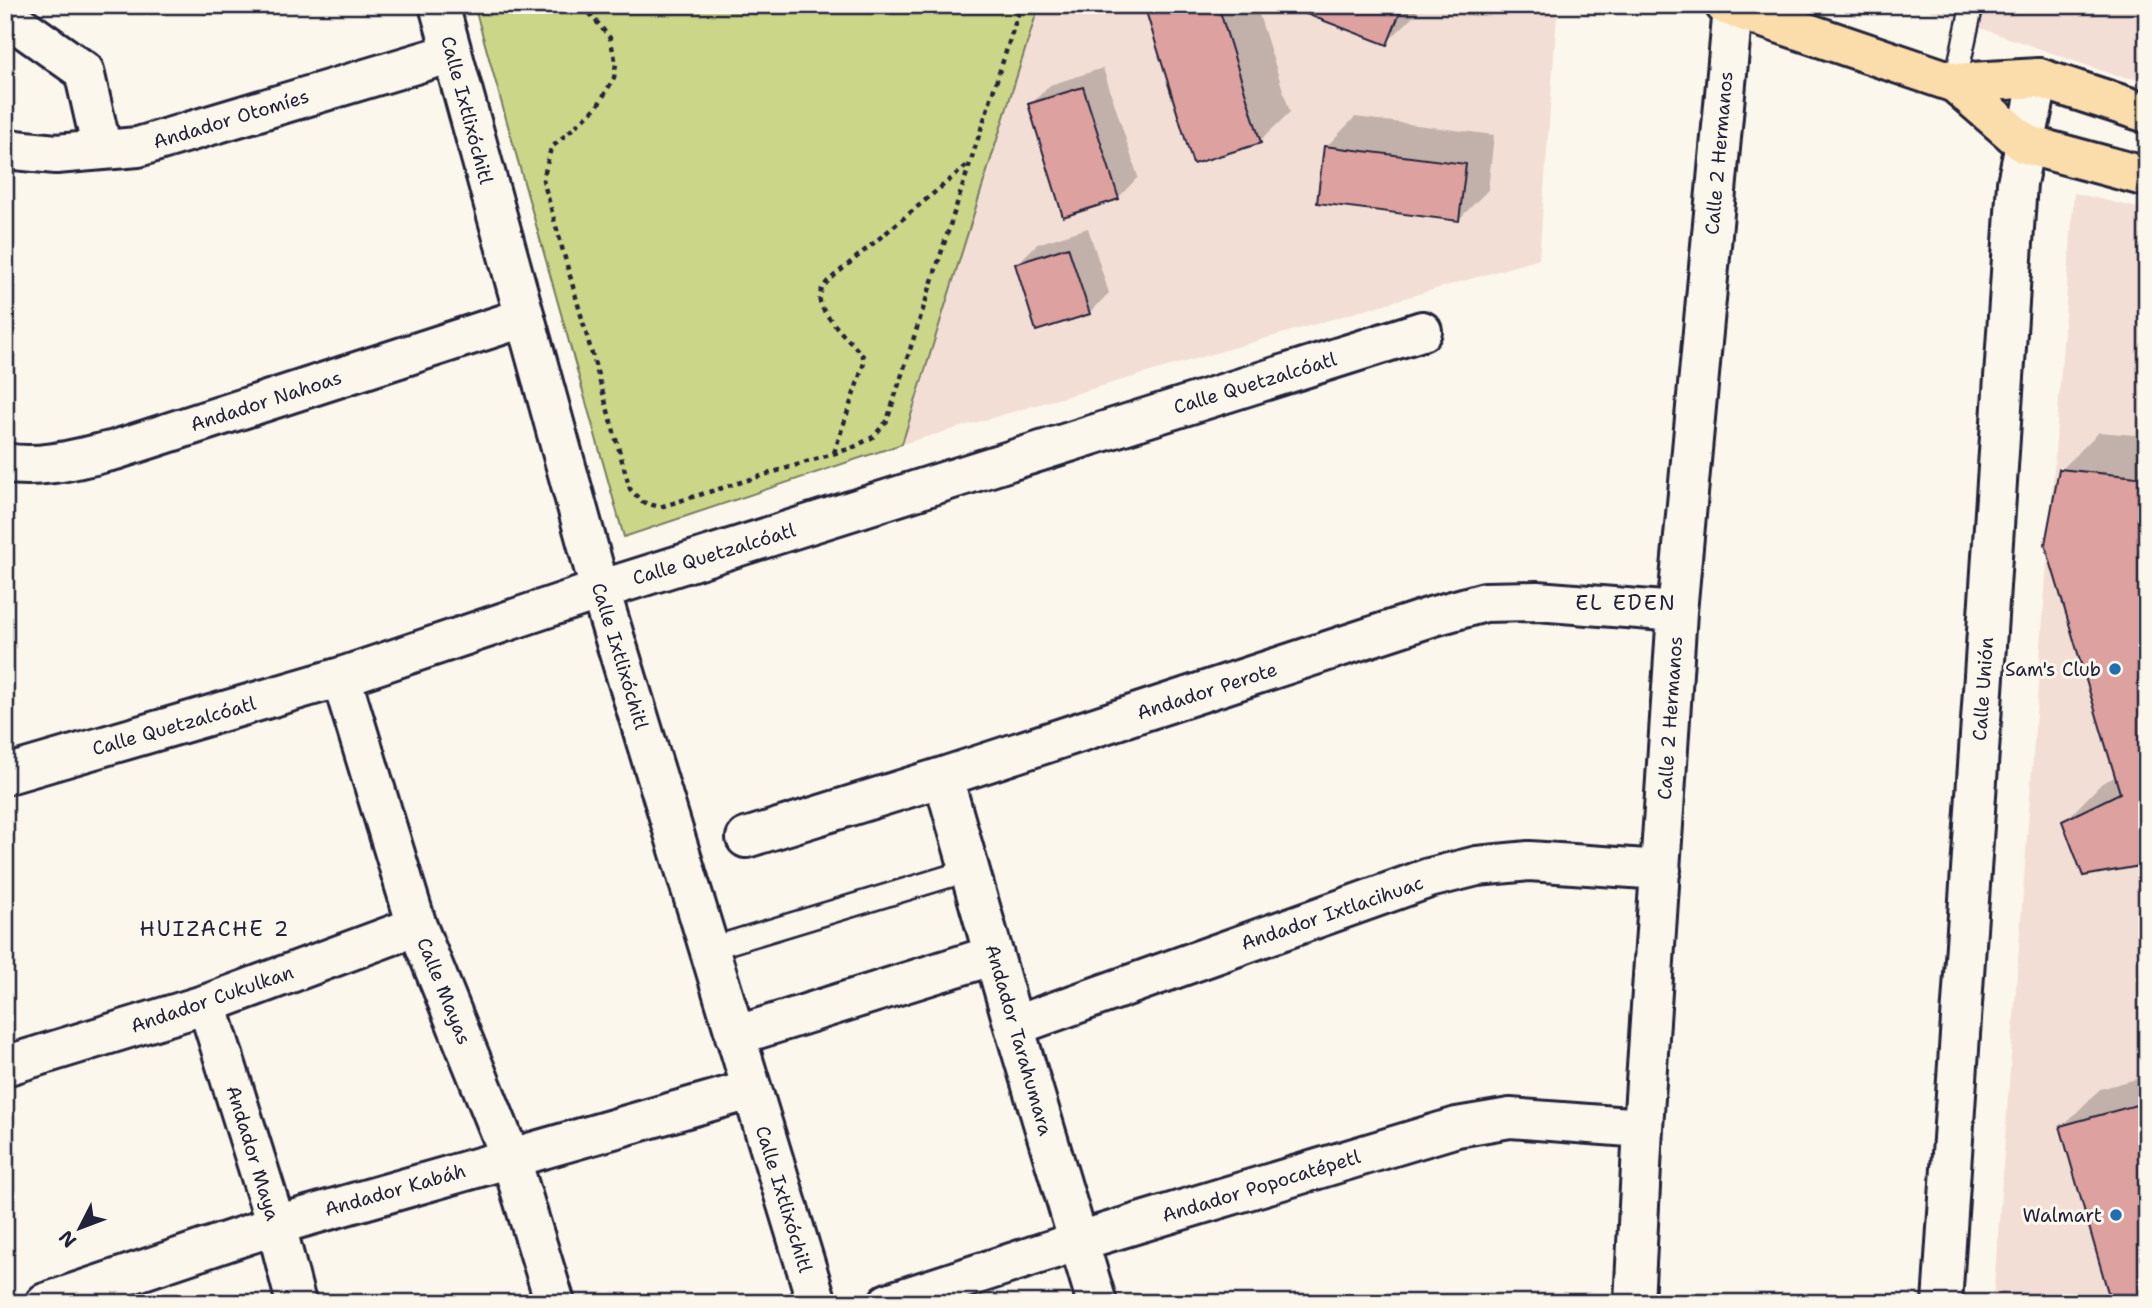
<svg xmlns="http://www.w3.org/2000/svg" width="2152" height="1308" viewBox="0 0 2152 1308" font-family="'Shantell Sans',sans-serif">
<rect width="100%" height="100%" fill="#fbf7ec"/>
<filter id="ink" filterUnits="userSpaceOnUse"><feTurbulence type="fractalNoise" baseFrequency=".0143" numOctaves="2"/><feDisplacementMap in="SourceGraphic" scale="14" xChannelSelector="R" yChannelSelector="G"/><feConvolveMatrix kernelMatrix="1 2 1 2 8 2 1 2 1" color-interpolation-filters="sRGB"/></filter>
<g filter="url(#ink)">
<path fill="#f2ded5" d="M1039,5H1531L1557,15L1539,259L902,444Z
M1915,5H2147V80L2117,76Z
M2074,193L2147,210V1303H1993Z"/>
<path fill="#cbd689" stroke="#767c62" stroke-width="2" d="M474,5H1039L902,444L624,537Z"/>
<path fill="#0003" d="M1146,5H1256L1290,112L1260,141Z
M1288,5H1419L1416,14L1386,43Z
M1103,68L1138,177L1118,198L1030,105L1050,85Z
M1355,117L1494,135L1488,190L1458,220L1326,147Z
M1088,228L1109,293L1089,313L1017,264L1037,244Z
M2099,432L2147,436V881L2141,864L2064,822L2102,783L2117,776L2061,470Z
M2147,1076V1303L2062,1127L2100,1089Z"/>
<path fill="#dda2a0" stroke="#22223b" stroke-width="2" d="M1144,5H1218L1261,143L1193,164Z
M1283,5H1403L1387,45Z
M1083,87L1119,199L1063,217L1028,104Z
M1324,146L1466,164L1459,221L1317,203Z
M1068,247L1090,314L1036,331L1015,264Z
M2059,469L2147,478V887L2140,866L2083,876L2062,821L2120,793L2045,544Z
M2147,1102V1303H2111L2060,1126Z"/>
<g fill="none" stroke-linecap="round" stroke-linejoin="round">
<g stroke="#22223b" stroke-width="26">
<path id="lane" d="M1955,83L1972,5
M709,949L970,870"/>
</g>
<g stroke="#22223b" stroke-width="44">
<path id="street" d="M439,5L600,590L817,1303
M12,20L84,71L102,150
M5,149L56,154L138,147L452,53
M5,463C40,470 80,458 115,450L523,318
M341,677L417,926L510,1156L555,1303
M5,775L341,677L600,590L1422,331
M943,777L1014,1026L1097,1303
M746,838L943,777L1434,616L1485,602L1537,601L1677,612
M207,1004L276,1225L296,1303
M1014,1026L1429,878L1477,866L1529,861L1661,870
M735,1036L994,955
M5,1066L207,1004L417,926
M45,1303L276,1225L750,1090
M888,1303L1079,1241L1457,1127L1510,1118L1643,1128
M1634,1303L1643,1128L1677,612L1733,8
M1942,1303L2017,183L2039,78"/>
</g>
<g stroke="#22223b" stroke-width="44">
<path id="primary" d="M1725,5L1955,83L2039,78L2147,113
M1955,83L2025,144L2147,177"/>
</g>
<path stroke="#22223b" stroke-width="4.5" stroke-dasharray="5 5" stroke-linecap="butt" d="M583,5L610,38L616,63L614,78L597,107L551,148L543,180L630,489L642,502L660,507L852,448L873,437L887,421L1021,5
M834,453L864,363L863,356C853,344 823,316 820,302C818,293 823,287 828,281L970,163"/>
<use href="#lane" stroke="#fbf7ec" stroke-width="21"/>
<use href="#street" stroke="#fbf7ec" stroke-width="38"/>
<use href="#primary" stroke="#fbddab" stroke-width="38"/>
</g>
</g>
<g fill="#1f6fb2" stroke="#fbf7ec" stroke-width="2.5">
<circle cx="2115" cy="669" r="7"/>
<circle cx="2116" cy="1215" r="7"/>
</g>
<g text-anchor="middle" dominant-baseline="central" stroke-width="6" stroke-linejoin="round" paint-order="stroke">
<g font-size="19" fill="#22223b" stroke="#fbf7ec">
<text transform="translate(467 110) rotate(75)">Calle Ixtlixóchitl</text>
<text transform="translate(231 119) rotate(-17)">Andador Otomíes</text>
<text transform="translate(1719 153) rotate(-85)">Calle 2 Hermanos</text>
<text transform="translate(1255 383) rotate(-17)">Calle Quetzalcóatl</text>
<text transform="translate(266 401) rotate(-18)">Andador Nahoas</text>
<text transform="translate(714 554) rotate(-17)">Calle Quetzalcóatl</text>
<text transform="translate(620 656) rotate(73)">Calle Ixtlixóchitl</text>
<text transform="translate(1983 689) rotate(-86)">Calle Unión</text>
<text transform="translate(1207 691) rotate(-18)">Andador Perote</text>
<text transform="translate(1670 718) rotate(-86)">Calle 2 Hermanos</text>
<text transform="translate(174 726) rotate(-16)">Calle Quetzalcóatl</text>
<text transform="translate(1332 913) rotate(-19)">Andador Ixtlacihuac</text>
<text transform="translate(444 991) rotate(68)">Calle Mayas</text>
<text transform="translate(212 999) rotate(-19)">Andador Cukulkan</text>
<text transform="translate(1019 1040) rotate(74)">Andador Tarahumara</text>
<text transform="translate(253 1153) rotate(73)">Andador Maya</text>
<text transform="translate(1261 1186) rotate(-17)">Andador Popocatépetl</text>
<text transform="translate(395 1190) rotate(-16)">Andador Kabáh</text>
<text transform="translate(784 1199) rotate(73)">Calle Ixtlixóchitl</text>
</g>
<g font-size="19" fill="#22223b" stroke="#fbf7ec" text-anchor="end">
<text x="2101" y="669">Sam's Club</text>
<text x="2102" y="1215">Walmart</text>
</g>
<g font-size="21" letter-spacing="2" fill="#22223b" stroke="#fbf7ec">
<text x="1626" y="603">EL EDEN</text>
<text x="215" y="929">HUIZACHE 2</text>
</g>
</g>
<rect width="2152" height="1308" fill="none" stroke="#fbf7ec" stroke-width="28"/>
<rect x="14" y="14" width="2124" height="1280" fill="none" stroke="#22223b" stroke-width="2.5" filter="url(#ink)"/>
<g transform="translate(80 1228) rotate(228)" stroke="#fbf7ec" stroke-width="5" paint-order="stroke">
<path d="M0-5L12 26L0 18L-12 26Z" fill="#22223b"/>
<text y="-10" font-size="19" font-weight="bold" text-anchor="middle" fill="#22223b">N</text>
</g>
</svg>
